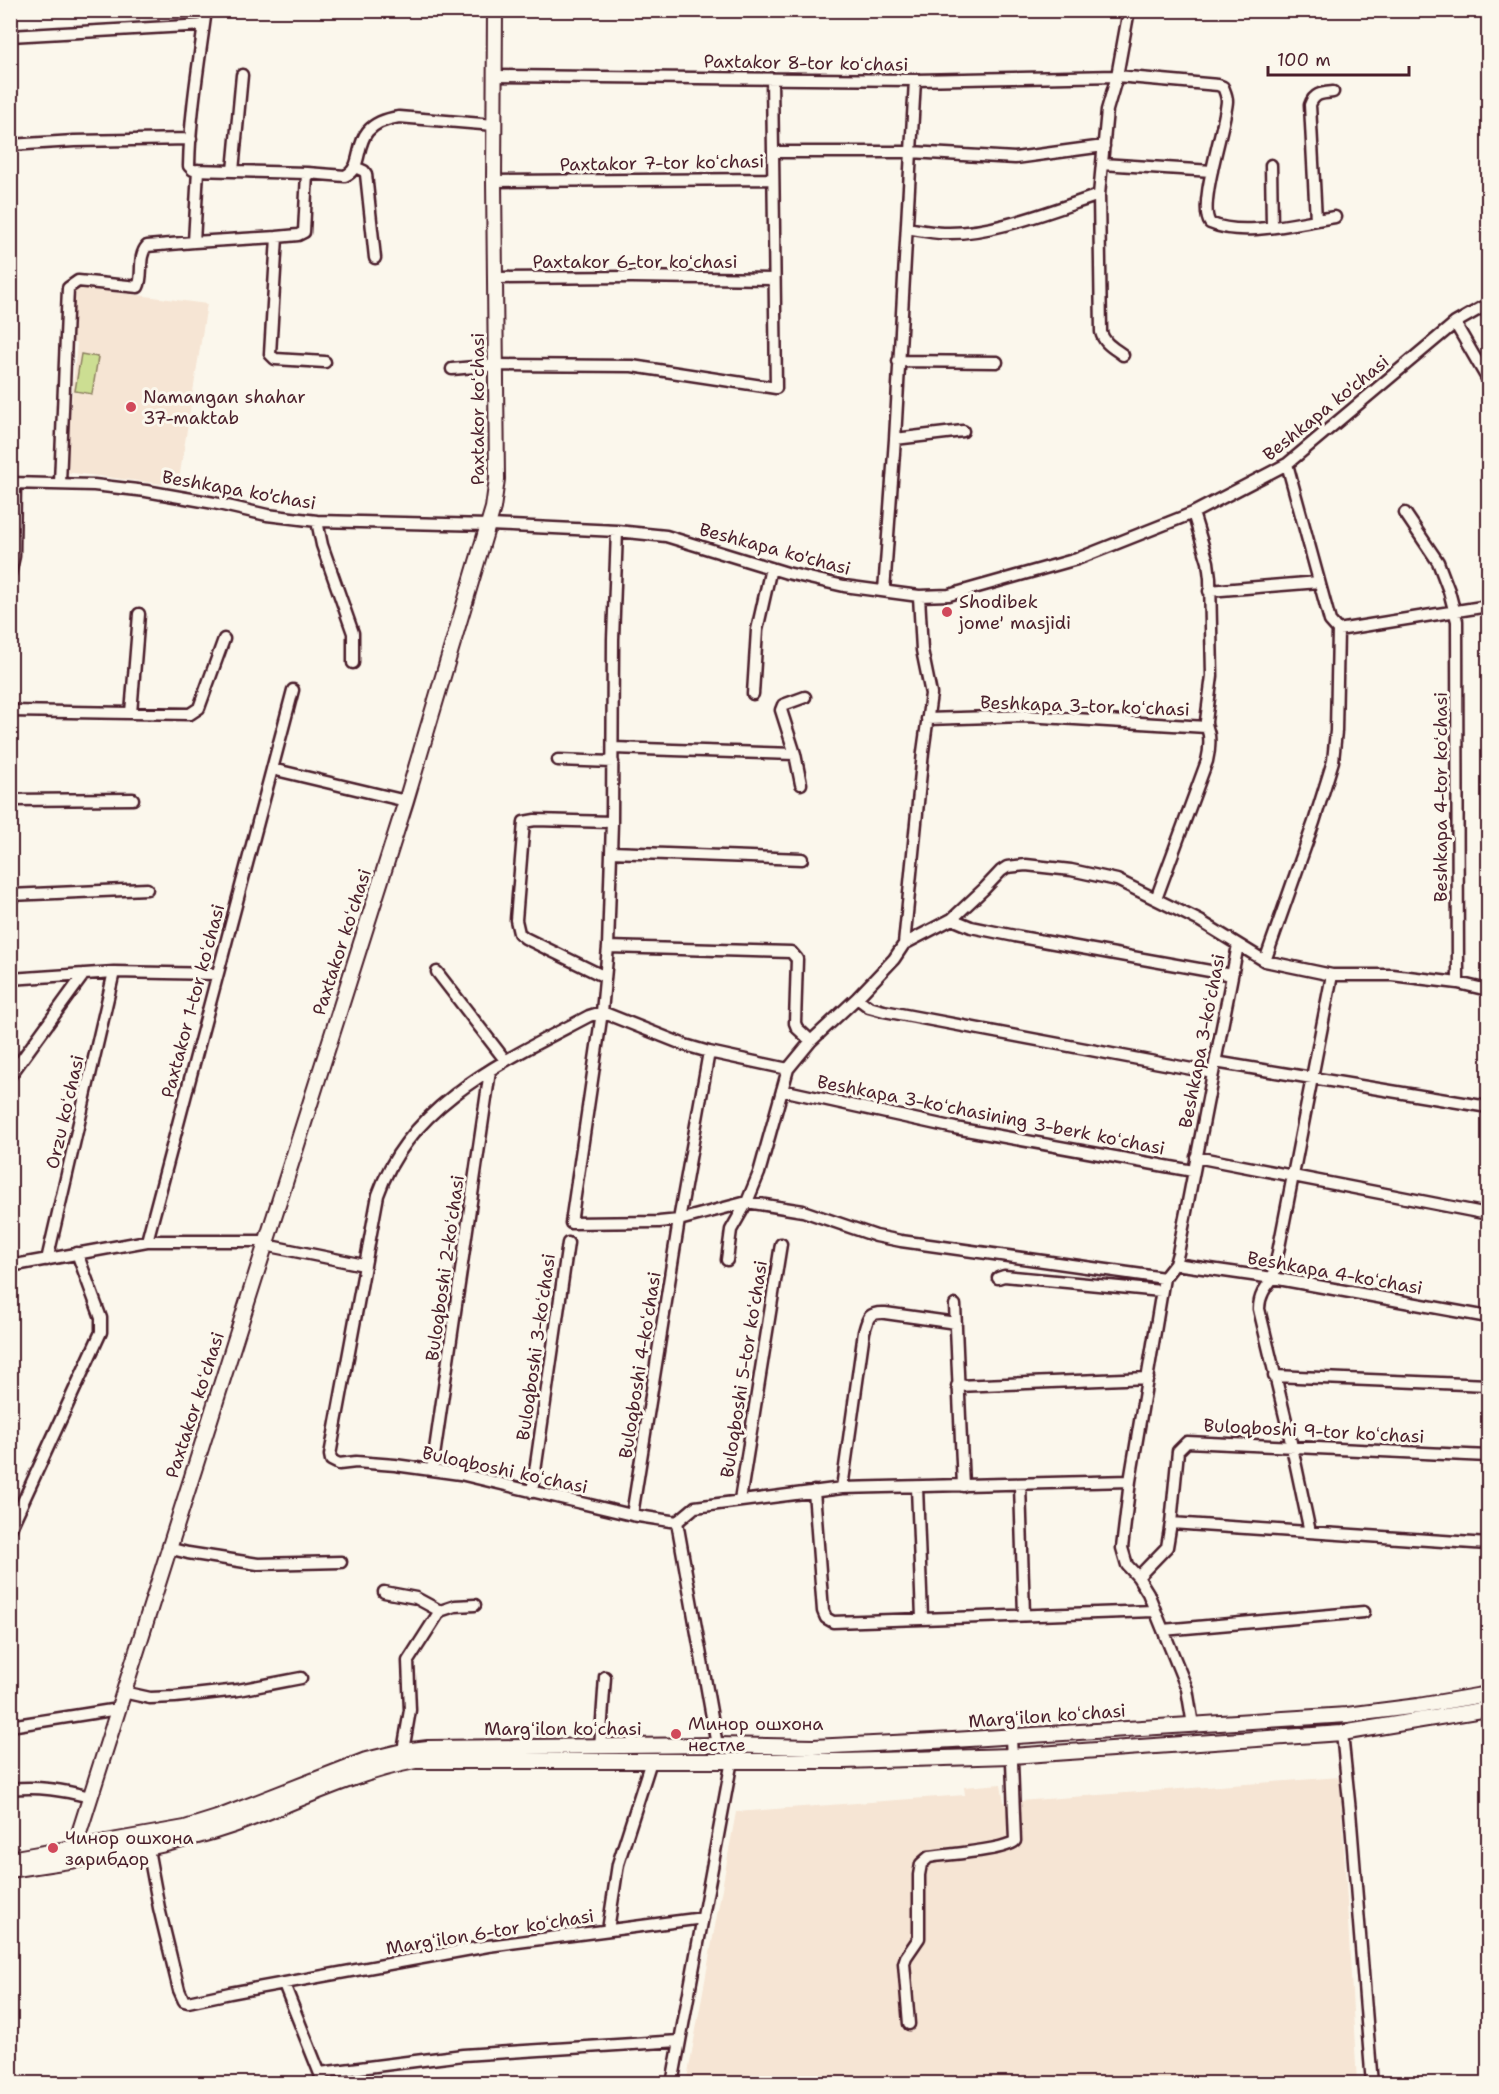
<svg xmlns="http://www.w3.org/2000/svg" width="1499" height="2094" viewBox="0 0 1499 2094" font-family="'Shantell Sans',sans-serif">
<rect width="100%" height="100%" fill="#fbf7ec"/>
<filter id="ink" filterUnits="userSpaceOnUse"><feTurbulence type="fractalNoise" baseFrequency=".0167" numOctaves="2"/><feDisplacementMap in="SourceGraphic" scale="12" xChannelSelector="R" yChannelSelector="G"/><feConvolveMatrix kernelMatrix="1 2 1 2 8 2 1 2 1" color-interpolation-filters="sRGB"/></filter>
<g filter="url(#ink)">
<path fill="#f6e5d4" d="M76,287L207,304L178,486L65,472L77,343L70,342Z
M1340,1777L1357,2083L686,2084L736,1812L965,1795L964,1787L1001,1784L1004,1802Z"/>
<path fill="#ccde92" stroke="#8b7e5e" stroke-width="1.5" d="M81,354L98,357L92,394L75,391Z"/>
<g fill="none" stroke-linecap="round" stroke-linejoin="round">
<g stroke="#4a1f2b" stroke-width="15">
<path id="minor" d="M206,10C199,62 190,114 189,166L193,170L307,173L345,176C370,165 344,125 399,117L494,125
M10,36L204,25
M494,76L915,80L1117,76L1218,85L1223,87C1225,92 1227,96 1227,101C1226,124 1197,206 1210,223C1244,238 1298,222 1335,217
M772,79L773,152
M10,145L74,141L191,139
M1102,164L1212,171
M1271,165L1272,227
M355,167L364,171L366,174L375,258
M198,170L194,242L277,237L270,354L275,359L325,362
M233,171L242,75
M494,181L773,179
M1316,220L1310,105C1314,93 1322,93 1333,92
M907,228C919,230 932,233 944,233C992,235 1053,210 1099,195
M277,237L298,235L304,232L307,173
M496,278L632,277L774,279
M1455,323L1488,380
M1123,355C1114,348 1104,344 1101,332L1099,195L1107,110L1117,76L1129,10
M898,361L997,362
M452,369L497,365L632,366L776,388L773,152H911L1015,158L1104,146
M895,439L963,431
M1488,477V479
M10,483L94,485L146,491L214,503L267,515L317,521L489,525L617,531L666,536L787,573L844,586L919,596L949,595L1077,559L1193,513L1287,464L1455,323L1488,304
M60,483L68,288L78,281L138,287C144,275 137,257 147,246L194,242
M1405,513L1438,562L1449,591L1457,621L1458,983
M317,521L322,545L353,633V663
M617,531L613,639L612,822L608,947L602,1012L571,1223L659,1222L679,1220L747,1202L803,1211L876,1236L901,1241L1164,1278
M10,574L14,556L15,483
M884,591L895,439L915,80
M1209,591L1319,582
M1338,630L1488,606
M753,694L757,630L771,568
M10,711L190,714L199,708L224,639
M131,713L139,614
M927,719L1026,716L1206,727
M613,748L795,754
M558,760L613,762
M272,769L406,801
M801,784L795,754L781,710L783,705L805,697
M10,800L133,799
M611,852L802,859
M10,895L147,889
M1156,899L1207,761C1209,753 1210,744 1209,735C1208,729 1206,728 1206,721L1212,676L1210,578L1208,562L1193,513
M952,919L971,927L1015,936L1232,975
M904,944L923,752L931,694L922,650L919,596
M608,947L791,952L797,959L795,1023L797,1028L811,1041
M1265,961L1314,822L1333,761L1336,731L1338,630L1330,621L1287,464
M437,972L505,1060
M605,977L525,938L519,933L516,920L524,822L535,820L612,822
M10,979L114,972L217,974
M857,998L869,1007L884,1011L1213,1073
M1215,1062L1488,1107
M10,1076L84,974
M782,1090L955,1128L1193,1171
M1196,1157L1488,1214
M147,1241L293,690
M265,1245L364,1265
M47,1260L114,972
M727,1260L731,1230L747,1202L759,1173L788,1069L811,1041L857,998L894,959L904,944L952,919L984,889L1001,871L1007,867L1026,865L1071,870L1117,880L1200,921L1265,961L1332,975H1392L1458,983L1488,990
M1175,1264L1273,1278L1488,1317
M10,1266L147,1241H266
M998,1278L1004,1276L1161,1291
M955,1305L963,1486
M1274,1376L1488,1385
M957,1386L1148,1378
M432,1470L490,1071
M1020,1485L1024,1615
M917,1487L922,1618
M842,1488L864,1332C868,1317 869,1312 885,1313L956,1323
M814,1491L823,1611L826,1618L833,1622L1154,1611
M532,1492L568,1243
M740,1500L781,1244
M632,1515L679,1220L709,1052
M677,1522L632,1515L460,1474L395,1465L356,1462L339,1464L331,1460L330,1455L378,1195C410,1102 508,1059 589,1016L602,1012L685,1045L709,1052L788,1069
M677,1522L695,1507L842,1488L1130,1481
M677,1522L717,1745
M1171,1523L1488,1544
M10,1530L101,1332V1318L77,1253
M1310,1532L1289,1433L1259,1309C1259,1296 1265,1288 1273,1278L1332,975
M168,1548L188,1553L258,1564L341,1562
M1138,1577L1167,1547L1171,1523L1178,1451L1187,1442L1488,1456
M384,1592L416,1598L440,1611
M1163,1630L1364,1612
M123,1692L150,1698L175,1697L238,1690L301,1678
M1193,1725L1187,1689L1148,1593L1138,1577L1127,1565L1122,1548L1130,1481L1164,1278L1175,1264L1178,1253L1238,945
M10,1726L118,1709
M1342,1733L1350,1811L1372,2084
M600,1747L605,1677
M403,1751L410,1710L408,1661L440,1611L455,1606L475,1605
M10,1789C39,1786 63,1790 90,1797
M148,1849L159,1908L179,1990L184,2001L188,2002L230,1993L488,1946L703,1918
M608,1930L618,1864L651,1761
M284,1984L324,2084
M909,2024L904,1963L906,1957L919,1938V1875L921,1864L929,1857C948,1854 1002,1851 1015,1841L1011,1736
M320,2073L463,2055L679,2041
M672,2084L732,1760"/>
</g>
<g stroke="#4a1f2b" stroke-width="18">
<path id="major" d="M10,1859L185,1828L217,1818L366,1760L403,1751L428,1748L717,1745L813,1747L953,1740L1347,1715L1418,1706L1488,1694
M74,1860V1849L406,801L493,508L497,479L494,181L495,10
M10,1870C86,1858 162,1850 234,1825C294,1803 352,1773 415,1761H844L1011,1756L1342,1733L1488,1709"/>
</g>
<use href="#minor" stroke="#fbf7ec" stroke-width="10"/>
<use href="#major" stroke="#fbf7ec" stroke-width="14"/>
</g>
</g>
<g fill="#d1495b" stroke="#fbf7ec" stroke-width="2">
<circle cx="131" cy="407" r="6"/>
<circle cx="947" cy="612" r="6"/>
<circle cx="676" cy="1734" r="6"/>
<circle cx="53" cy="1848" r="6"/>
</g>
<g text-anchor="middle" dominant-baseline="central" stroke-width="6" stroke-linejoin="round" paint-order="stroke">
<g font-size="18" fill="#4a1f2b" stroke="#fbf7ec">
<text transform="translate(806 63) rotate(1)">Paxtakor 8-tor koʻchasi</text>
<text transform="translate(662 163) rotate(-1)">Paxtakor 7-tor koʻchasi</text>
<text x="635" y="262">Paxtakor 6-tor koʻchasi</text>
<text transform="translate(1326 408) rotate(-39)">Beshkapa ko'chasi</text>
<text transform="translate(478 409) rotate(-90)">Paxtakor koʻchasi</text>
<text transform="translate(239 490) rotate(10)">Beshkapa ko'chasi</text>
<text transform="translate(775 549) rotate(15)">Beshkapa ko'chasi</text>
<text transform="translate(1085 706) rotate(2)">Beshkapa 3-tor koʻchasi</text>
<text transform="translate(1441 797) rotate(-90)">Beshkapa 4-tor koʻchasi</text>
<text transform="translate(342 942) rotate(-72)">Paxtakor koʻchasi</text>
<text transform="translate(193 1001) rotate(-75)">Paxtakor 1-tor koʻchasi</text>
<text transform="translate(1202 1041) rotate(-79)">Beshkapa 3-koʻchasi</text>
<text transform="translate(65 1112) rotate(-77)">Orzu koʻchasi</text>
<text transform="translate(991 1115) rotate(11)">Beshkapa 3-koʻchasining 3-berk koʻchasi</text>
<text transform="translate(445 1268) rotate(-82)">Buloqboshi 2-koʻchasi</text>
<text transform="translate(1335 1273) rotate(10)">Beshkapa 4-koʻchasi</text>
<text transform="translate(536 1347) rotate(-82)">Buloqboshi 3-koʻchasi</text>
<text transform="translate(640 1365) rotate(-81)">Buloqboshi 4-koʻchasi</text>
<text transform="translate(744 1369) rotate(-81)">Buloqboshi 5-tor koʻchasi</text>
<text transform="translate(195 1405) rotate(-72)">Paxtakor koʻchasi</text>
<text transform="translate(1314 1431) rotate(3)">Buloqboshi 9-tor koʻchasi</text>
<text transform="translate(505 1470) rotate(12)">Buloqboshi koʻchasi</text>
<text transform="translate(1047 1716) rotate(-4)">Margʻilon koʻchasi</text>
<text x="563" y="1729">Margʻilon koʻchasi</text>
<text transform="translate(490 1932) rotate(-9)">Margʻilon 6-tor koʻchasi</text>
</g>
<g font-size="18" fill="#4a1f2b" stroke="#fbf7ec" text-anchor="start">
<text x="143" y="397">Namangan shahar<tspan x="143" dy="21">37-maktab</tspan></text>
<text x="959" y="602">Shodibek<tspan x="959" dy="21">jome' masjidi</tspan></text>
<text x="688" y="1724">Минор ошхона<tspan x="688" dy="21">нестле</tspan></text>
<text x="65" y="1838">Чинор ошхона<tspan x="65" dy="21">зарибдор</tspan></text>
</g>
</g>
<rect width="1499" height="2094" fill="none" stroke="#fbf7ec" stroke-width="36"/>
<rect x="18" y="18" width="1463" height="2058" fill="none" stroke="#4a1f2b" stroke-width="2" filter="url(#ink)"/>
<path d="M1268 66v9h141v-9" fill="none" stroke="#4a1f2b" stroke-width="3"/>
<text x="1277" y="66" font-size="18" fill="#4a1f2b" stroke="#fbf7ec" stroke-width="4.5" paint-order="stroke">100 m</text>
</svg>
